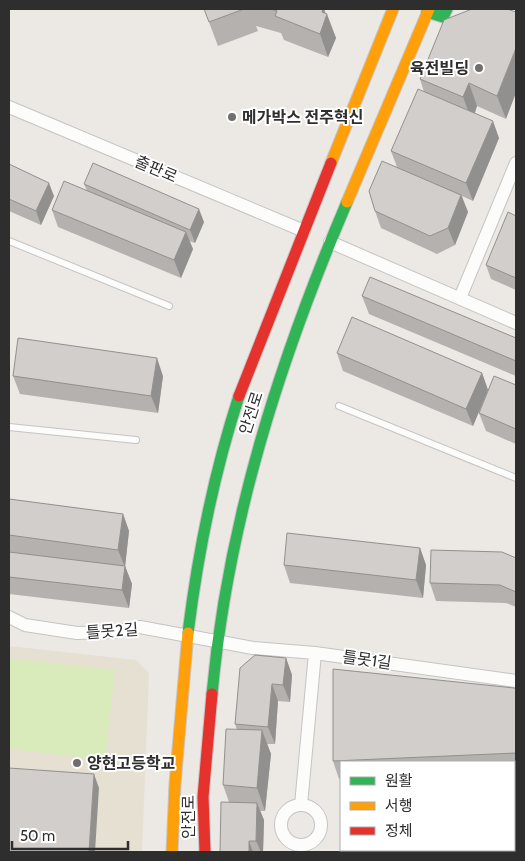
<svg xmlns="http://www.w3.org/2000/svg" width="525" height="861" viewBox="0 0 525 861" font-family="Cabin,'Noto Sans KR',sans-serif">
<rect width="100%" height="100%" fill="#ece8e4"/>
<path fill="#e6e0d3" d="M9,646L136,660L149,673L142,852H9Z"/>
<path fill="#d9eabb" d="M9,658L115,670L105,760L9,749Z"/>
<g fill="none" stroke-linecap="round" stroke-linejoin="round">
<g stroke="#c5c4c5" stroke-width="8">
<path id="lane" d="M9,241L169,306
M339,406L516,478
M9,427L136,440"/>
</g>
<g stroke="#c5c4c5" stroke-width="14">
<path id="street" d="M9,107L304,231
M330,242L516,323
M460,298L516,163
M9,617L25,625L77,633L112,632L140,627L253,648L315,653L516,681
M301,805L315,653
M281 825a20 20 0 1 1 40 0a20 20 0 1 1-40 0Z"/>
</g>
<g stroke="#c5c4c5" stroke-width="13">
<path id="fast" d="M427,12L443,17L447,9
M188,633C198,552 214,473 239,396
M212,694C228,521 279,362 347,202"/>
</g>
<g stroke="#c5c4c5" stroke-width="13">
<path id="slow" d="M331,163L393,9
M347,202L429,9
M172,852L175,784L188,633"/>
</g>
<g stroke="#c5c4c5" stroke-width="13">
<path id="jam" d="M239,396L331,163
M205,852L203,797L212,694"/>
</g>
<use href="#lane" stroke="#fcfcfb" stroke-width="6"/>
<use href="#street" stroke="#fcfcfb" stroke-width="12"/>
<use href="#fast" stroke="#30b455" stroke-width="11"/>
<use href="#slow" stroke="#ff9f0a" stroke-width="11"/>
<use href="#jam" stroke="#e5322d" stroke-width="11"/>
</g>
<path fill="#b4b1af" d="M204,9H324L336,38L328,57L284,40L281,33L256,26L258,31L218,46Z
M472,9L506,119L477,106L475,113L499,138L473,201L462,196L468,212L455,245L437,254L381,228L375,211L397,167L391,151L424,92L420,79Z
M9,164L54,196L41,225L9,211Z
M84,184L204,222L195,243L189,241L193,249L181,278L58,227L52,210L87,191Z
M516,216V290L491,279L486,265Z
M362,296L516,338V376L369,314Z
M337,353L482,373L488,390L473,426L343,371Z
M13,376H163L158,413L20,394Z
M516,385V444L486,431L479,413Z
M9,499L123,514L129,531L125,566L132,584L129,608L9,594Z
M420,548L426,565L423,598L290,583L284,565Z
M516,558V607L506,603L436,601L430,583Z
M286,658L292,675L290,702L278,701L275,744H267L271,754L265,811H260L264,820L263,852H220L229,802L223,785L237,730L235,724Z
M516,689V771H514V762H341V779H339L333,761Z
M514,779H516V826H515L516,827V852H430L427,850H514Z
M349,850H399V852H350Z"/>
<path fill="#92908e" d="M323,9H324L326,16L327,14L336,38L328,57L320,34L322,12Z
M516,48V93L506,119L497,96Z
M469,83L477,106L472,121L463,97Z
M493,121L499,138L473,201L466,183Z
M49,183L54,196L41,225L36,211Z
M461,195L468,212L455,245L448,228Z
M199,209L204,222L195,243L190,230Z
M186,232L193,249L181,278L174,260Z
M157,358L163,376L158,413L151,396Z
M482,373L488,390L473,426L466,409Z
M123,514L129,531L125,567L118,550Z
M420,548L426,565L423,598L416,580Z
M125,566L132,584L129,608L122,590Z
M286,658L292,675L290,702L283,685Z
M272,684L278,701L275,744L268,727Z
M262,730L271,754L265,811L257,788Z
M94,774L99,788L95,852H89Z
M257,803L264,820L263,852H261L256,841Z
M249,841L253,852H249Z"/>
<path fill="#d1cecb" stroke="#92908e" d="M204,9H244L209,22Z
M271,9H323L322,12L327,14L320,34L275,16L277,11Z
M472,9H507L516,12V48L497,96L469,83L463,97L420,79L444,20Z
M418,89L493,121L466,183L391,151Z
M382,161L461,195L448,228L430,236L375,211L369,191Z
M93,163L199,209L190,230L84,184Z
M9,164L49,183L36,211L9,199Z
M64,181L186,232L174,260L52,210Z
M508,212L516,216V278L486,265Z
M370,277L516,338V361L362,296Z
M352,317L482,373L466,409L337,353Z
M18,338L157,358L151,396L13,376Z
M494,376L516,385V429L479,413Z
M9,499L123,514L118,550L9,535Z
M287,533L420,548L416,580L284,565Z
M431,550L502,552L516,558V592L500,585L430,583Z
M9,552L125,566L122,590L9,577Z
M255,655L286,658L283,685L272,684L268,727L235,724L240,668Z
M333,669L514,688L516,689V753L333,761Z
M226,729L262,730L257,788L223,785Z
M9,768L94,774L89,852H9Z
M514,779H516V806L514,807Z
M221,802L257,803L256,841H249V852H220Z
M514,826L516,827V846H514Z"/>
<g fill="#706f6e" stroke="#fff" stroke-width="2">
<circle cx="479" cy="68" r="5"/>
<circle cx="232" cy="117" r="5"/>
<circle cx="77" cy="763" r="5"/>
</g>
<g text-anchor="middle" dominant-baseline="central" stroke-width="4" stroke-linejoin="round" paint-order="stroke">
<g font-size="16" font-weight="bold" fill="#2e2e2e" stroke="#fff" text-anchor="start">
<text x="469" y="68" text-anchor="end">육전빌딩</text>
<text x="242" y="117">메가박스 전주혁신</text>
<text x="87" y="763">양현고등학교</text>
</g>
<g font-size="16" fill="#2e2e2e" stroke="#fff">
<text transform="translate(156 169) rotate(23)">출판로</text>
<text transform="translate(251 413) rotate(-72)">안전로</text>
<text transform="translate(112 631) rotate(-4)">틀못2길</text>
<text transform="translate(367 660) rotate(8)">틀못1길</text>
<text transform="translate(188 817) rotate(-90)">안전로</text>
</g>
</g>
<rect width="525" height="861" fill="none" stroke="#2e2e2e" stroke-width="20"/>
<rect x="340" y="761" width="175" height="90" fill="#ffffff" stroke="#ababab"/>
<rect x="350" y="777" width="25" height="8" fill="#30b455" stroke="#ababab"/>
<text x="385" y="786" font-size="15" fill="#2e2e2e">원활</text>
<rect x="350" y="802" width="25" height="8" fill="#ff9f0a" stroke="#ababab"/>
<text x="385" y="811" font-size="15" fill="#2e2e2e">서행</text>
<rect x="350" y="827" width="25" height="8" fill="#e5322d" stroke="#ababab"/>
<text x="385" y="836" font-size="15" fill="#2e2e2e">정체</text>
<path d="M12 841v8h116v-8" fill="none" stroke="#2e2e2e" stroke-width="2.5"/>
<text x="20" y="841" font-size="15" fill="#2e2e2e" stroke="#ffffff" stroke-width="4" paint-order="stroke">50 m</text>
</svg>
